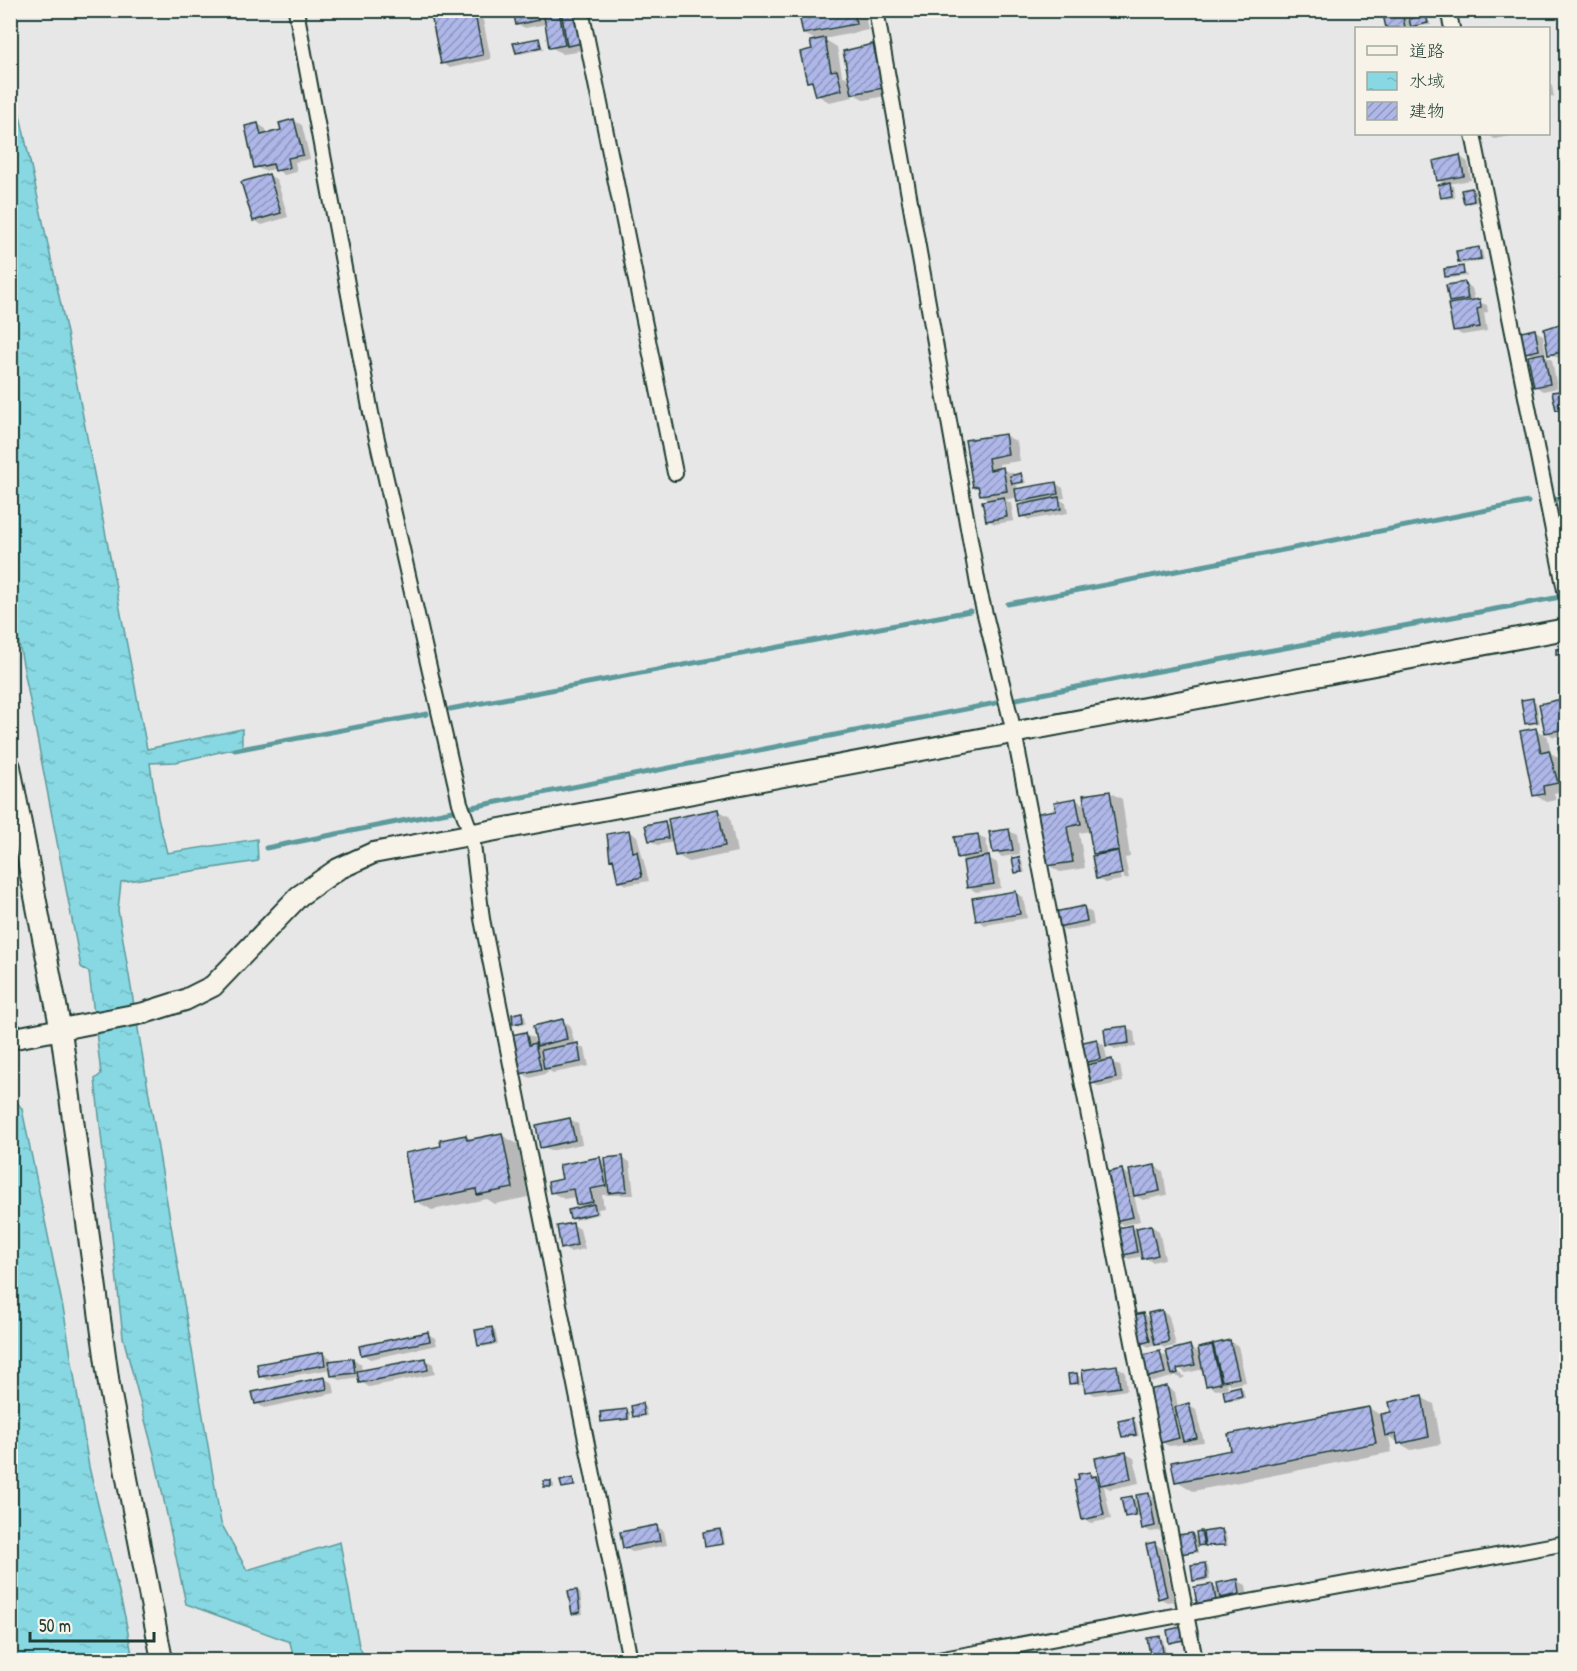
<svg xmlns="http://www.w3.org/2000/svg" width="1577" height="1671" viewBox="0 0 1577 1671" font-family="'Patrick Hand','Klee One',sans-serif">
<defs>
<pattern id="water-ripples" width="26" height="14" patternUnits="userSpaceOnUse" patternTransform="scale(1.5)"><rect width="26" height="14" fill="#87d8e2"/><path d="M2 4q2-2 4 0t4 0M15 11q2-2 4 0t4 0" fill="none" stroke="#74bac2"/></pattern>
<pattern id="building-hatch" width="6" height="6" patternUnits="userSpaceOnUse" patternTransform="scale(1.5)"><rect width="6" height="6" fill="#aeb7e8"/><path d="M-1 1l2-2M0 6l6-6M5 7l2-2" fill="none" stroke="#8d96bd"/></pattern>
</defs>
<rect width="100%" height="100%" fill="#e8e7e8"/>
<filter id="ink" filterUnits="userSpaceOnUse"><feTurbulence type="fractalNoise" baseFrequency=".0167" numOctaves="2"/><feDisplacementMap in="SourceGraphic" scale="12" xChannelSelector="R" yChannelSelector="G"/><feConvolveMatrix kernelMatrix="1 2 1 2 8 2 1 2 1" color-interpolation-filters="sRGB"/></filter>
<g filter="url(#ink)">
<path fill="url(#water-ripples)" stroke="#5d9a9c" stroke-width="1.5" d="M10,69L67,333L147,749L242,729V747L176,762L150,763L158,817L167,853L257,839L258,861L121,882L118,910L221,1523L247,1570L340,1542L359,1646L366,1660H294L290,1642L186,1604L154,1454L123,1337L95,1079L101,1074L89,972L81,967L11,602Z
M10,1092L22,1109L64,1313L89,1467L125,1617L133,1660H11Z"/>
<path fill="#0003" fill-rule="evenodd" d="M432,10H462L463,18L475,15L483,20L491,59L450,68L443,63Z
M514,10H587L594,50L581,52L576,50L577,52L563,54L551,47L547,24L525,28L517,24Z
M800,10H864L868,30L824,39L837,47L842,75L850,79L873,46L885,53L894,94L865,100L852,93L853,97L829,102L817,95L815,85L808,81L818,41L804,34Z
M1384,10H1430L1431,15L1426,16L1431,25L1387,28ZM1409,14L1416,19L1410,20Z
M538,39L544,49L520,54L517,52Z
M1548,83L1552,86L1554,97H1548Z
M294,121L302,125L310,159L295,162L297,172L284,175L276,169L264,171L256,167L258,124L266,129L267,135L282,131Z
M1487,134H1521L1495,139Z
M1460,157L1468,162L1471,180L1449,184L1453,186L1455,198L1446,199L1442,197L1446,185L1438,180Z
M269,175L277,180L288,217L262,225L254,220Z
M1471,189L1475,191L1477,202L1469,204L1465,202Z
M1479,249L1482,251L1484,260L1463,264L1460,262Z
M1462,267L1467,276L1450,278L1447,276Z
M1465,284L1472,288L1475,301L1487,305L1488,312L1484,313L1487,331L1462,335L1454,330L1448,286Z
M1566,324V357L1558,358L1550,354L1557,326Z
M1535,331L1543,335L1546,354L1543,355L1552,360L1557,388L1543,391L1535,386V357L1526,352Z
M1566,391V413H1565L1557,409L1554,393Z
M1005,435L1017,442L1020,461L999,464L1000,469L1024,477L1026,483L1017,485L1018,490L1055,483L1063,488L1065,498L1059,499L1066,503L1068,513L1029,520L1022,516L1026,505L1018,497L1005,500L1011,503L1014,521L995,524L987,520L992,501L981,495L980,489L975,486L967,442Z
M1532,700L1536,702L1540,723L1530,725L1526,723Z
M1566,700V734L1554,737L1547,733L1551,753L1562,760L1560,748L1566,746V790L1554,793L1556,800L1547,802L1534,795L1536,730L1547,736L1541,705Z
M1109,792L1122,799L1130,857L1125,858L1129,878L1124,879L1120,859H1117L1121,880L1105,883L1097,878L1099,856L1094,853L1090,831L1079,833L1085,868L1060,872L1048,865L1057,811L1076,800L1087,806Z
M718,810L730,817L737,852L689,862L676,855L674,842L658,845L650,841L664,823L671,827Z
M1009,831L1017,835L1020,854L1002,857L994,852Z
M629,832L637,836L649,881L627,885L619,881L615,862L611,859Z
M978,835L986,840L989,858L997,863L1001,888L976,892L968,887L967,862L959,857Z
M1019,859L1022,861L1025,873L1016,872Z
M1016,893L1023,897L1027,918L985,925L977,920Z
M1084,908L1092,913L1094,925L1066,931L1058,926Z
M521,1014L525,1016L526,1023L518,1025L515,1023Z
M563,1021L570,1025L575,1045L585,1049L589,1066L553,1073L547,1070L548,1073L530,1078L522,1073L526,1034L534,1038L535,1045L539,1047L535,1027Z
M1126,1027L1134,1032L1136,1047L1115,1049L1107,1045Z
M1096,1040L1104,1045L1108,1062L1120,1065L1123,1082L1100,1087L1092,1083L1088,1064L1085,1063Z
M570,1119L578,1124L582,1144L550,1151L542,1147Z
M501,1135L518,1144L528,1197L495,1204L487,1199L432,1210L416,1201L443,1147L465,1136L473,1140Z
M623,1158L630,1162L634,1195H602L604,1208L598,1209L599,1214L575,1220L571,1218L584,1208L578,1204L576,1197L564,1199L551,1192L564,1181L600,1159L607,1163Z
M1155,1166L1163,1171L1167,1195L1143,1200L1134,1195L1140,1221L1123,1225L1115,1220L1122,1171L1132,1176Z
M572,1224L580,1229L585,1249L570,1252L562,1248Z
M1151,1226L1159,1231L1165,1259L1152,1262L1143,1256L1129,1259L1121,1255L1132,1227L1136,1230Z
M1161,1311L1169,1316L1176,1346L1165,1348L1158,1345L1149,1347L1141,1343L1143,1314L1151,1319Z
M492,1328L495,1330L498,1344L483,1347L480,1345Z
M428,1334L435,1338L437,1345L370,1359L362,1354Z
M1230,1342L1238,1346L1246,1382L1231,1385L1227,1382L1228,1387L1216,1390L1208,1385L1204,1369L1186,1373L1177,1367V1371L1185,1377L1181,1379L1171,1373L1172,1377L1153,1382L1145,1377L1160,1353L1169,1358L1190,1347L1200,1353Z
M323,1353L331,1358L332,1362L353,1359L361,1364L362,1372L425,1359L433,1364L435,1374L369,1387L361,1382L360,1377L340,1380L332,1376V1369L268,1380L260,1376Z
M1117,1367L1125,1371L1127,1390L1095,1395L1087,1391Z
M1077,1375L1080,1377L1081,1384L1074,1385L1070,1383Z
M325,1379L333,1383L335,1393L264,1408L256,1403Z
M1167,1387L1175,1392L1178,1407L1188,1405L1196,1410L1204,1442L1169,1446L1161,1442Z
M1239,1387L1243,1389L1245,1398L1230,1401L1227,1399Z
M1421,1397L1434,1404L1441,1444L1411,1450L1389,1437L1392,1452L1193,1491L1177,1481L1233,1451L1369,1408L1382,1416L1393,1413Z
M642,1405L645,1407L647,1416L638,1418L635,1416Z
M626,1410L630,1412V1420L602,1421Z
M1132,1420L1136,1422L1139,1436L1126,1438L1123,1436Z
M1126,1454L1134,1458L1139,1483L1110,1489L1104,1486L1111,1519L1091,1523L1083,1519L1090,1473L1101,1479Z
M573,1480L577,1487H563Z
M550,1482L554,1484V1488L546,1487Z
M1149,1494L1157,1499L1163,1530L1151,1532L1143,1528L1141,1516H1126L1132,1498L1138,1501Z
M656,1526L664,1531L667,1545L632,1552L624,1547Z
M720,1530L723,1532L725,1545L707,1546Z
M1222,1530L1225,1532L1228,1546L1206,1545L1203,1547L1197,1544L1198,1553H1182L1192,1534L1198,1538L1201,1533L1205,1535Z
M1155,1544L1163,1549L1174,1601L1167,1602L1159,1598Z
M1204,1564L1208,1566L1210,1580L1198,1582L1195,1580Z
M1238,1581L1246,1585L1248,1598L1229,1601L1222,1597L1223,1605L1206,1608L1198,1603L1213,1585L1220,1590Z
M576,1591L580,1593L583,1614L577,1615L573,1613Z
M1181,1629L1184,1631L1186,1642H1170Z
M1160,1637L1163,1639L1167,1658L1156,1660L1153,1659Z"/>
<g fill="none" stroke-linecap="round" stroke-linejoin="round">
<path stroke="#5d9a9c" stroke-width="5" d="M1557,499L1566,497
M1008,604L1528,502
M450,709L970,611
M235,750L427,714
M266,848L1132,676L1566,596"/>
</g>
<path fill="url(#building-hatch)" stroke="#1f3d34" stroke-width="1.5" d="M430,10H456L457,17L475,14L483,55L441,64Z
M513,10H536L538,20L516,25Z
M543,10H559L565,45L549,48Z
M561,10H577L583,43L567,46Z
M798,10H854L856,24L803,34Z
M1382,10H1402L1405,28H1386Z
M1406,10H1424V11L1407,15Z
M1426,15L1428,23L1411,27L1409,19Z
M539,38L541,47L516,53L513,43Z
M825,38L831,71L837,70L842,90L816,96L812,81L807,82L800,52L812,49L810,41Z
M873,44L883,88L852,94L843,51Z
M294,119L303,155L288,158L290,168L275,171L273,164L254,168L245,126L258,123L261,135L281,130L279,123Z
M1460,155L1464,176L1437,181L1433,161Z
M269,174L281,213L253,221L241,182Z
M1450,182L1452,196L1441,198L1438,185Z
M1472,188L1474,201L1464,203L1461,190Z
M1479,247L1481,259L1458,262L1456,251Z
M1463,266L1464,274L1445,277L1444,269Z
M1465,282L1468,299L1449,302L1446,285Z
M1480,299L1481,308L1477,309L1480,327L1453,331L1448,304Z
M1566,322V347L1561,348L1562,352L1548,355L1544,329Z
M1535,329L1539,350L1525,353L1521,332Z
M1544,353L1550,384L1534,387L1528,356Z
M1566,390V408L1556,410L1552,392Z
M1005,434L1008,454L988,458L990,470L1003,467L1007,491L980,495L978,486L973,487L965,440Z
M1021,473L1023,482L1012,484L1010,476Z
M1056,482L1058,494L1017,502L1015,489Z
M1004,497L1007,517L986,521L982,501Z
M1059,497L1061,509L1020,517L1018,505Z
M1562,648V654L1556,655V649Z
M1533,698L1537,722L1525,724L1521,700Z
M1566,698V729L1545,733L1539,704Z
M1536,728L1541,752L1549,750L1558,783L1543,786L1544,794L1533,796L1520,731Z
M1566,745V782H1565L1558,747Z
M1110,791L1119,850L1093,854L1083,795Z
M1076,798L1081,824L1067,827L1073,862L1046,866L1038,813L1056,810L1054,802Z
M718,809L725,846L675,856L668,819Z
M665,821L668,838L649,841L645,825Z
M1009,829L1013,850L993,853L989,832Z
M629,830L633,852L637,851L642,877L618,882L613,859L610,860L607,834Z
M978,834L981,854L957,858L954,837Z
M1118,851L1122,874L1096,879L1092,856Z
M989,856L994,884L967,888L963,861Z
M1019,857L1022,872L1015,873L1012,858Z
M1016,891L1020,914L976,921L972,898Z
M1084,906L1087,921L1057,927L1054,912Z
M522,1012L523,1022L513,1024L512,1014Z
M563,1019L567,1039L537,1046L533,1026Z
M1127,1026L1129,1043L1106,1046L1104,1029Z
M526,1032L529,1045L535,1043L541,1069L520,1074L511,1035Z
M1097,1039L1101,1059L1084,1063L1079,1043Z
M578,1043L581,1062L544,1069L541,1050Z
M1112,1059L1116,1078L1091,1084L1087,1065Z
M570,1118L575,1140L540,1148L536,1125Z
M502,1133L513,1188L477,1195L476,1189L414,1202L405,1153L441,1146L440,1140L466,1135L467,1140Z
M623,1156L627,1191L609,1193L605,1158Z
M600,1157L606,1186L590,1189L593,1202L576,1205L573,1189L550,1193L548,1182L562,1179L559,1165Z
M1155,1165L1160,1191L1134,1196L1129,1170Z
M1122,1169L1133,1217L1114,1221L1104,1173Z
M594,1204L596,1213L570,1219L568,1210Z
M573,1223L577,1245L561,1249L557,1226Z
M1132,1225L1137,1252L1119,1256L1114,1229Z
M1151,1225L1158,1255L1142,1259L1136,1228Z
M1162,1310L1169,1342L1155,1345L1148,1313Z
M1143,1313L1150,1341L1139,1344L1133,1315Z
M492,1327L495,1343L478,1346L475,1330Z
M428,1332L430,1341L361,1355L359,1346Z
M1230,1340L1239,1378L1222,1381L1213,1344Z
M1190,1345L1195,1365L1177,1369L1178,1373L1172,1375L1166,1351Z
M1212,1345L1221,1383L1206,1386L1198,1348Z
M1160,1351L1165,1373L1144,1378L1139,1356Z
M323,1352L325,1365L259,1377L257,1364Z
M353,1358L355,1373L331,1376L329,1361Z
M426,1358L428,1370L359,1383L357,1371Z
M1117,1365L1120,1387L1085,1392L1082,1370Z
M1077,1373L1078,1383L1069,1384L1068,1374Z
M325,1377L327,1389L255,1404L252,1392Z
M1167,1386L1179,1438L1160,1443L1148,1390Z
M1240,1386L1242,1396L1225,1400L1223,1390Z
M1422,1395L1429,1437L1398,1444L1396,1434L1385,1436L1381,1414L1391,1412L1389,1402Z
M642,1403L644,1415L633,1417L631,1406Z
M1189,1403L1197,1438L1183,1441L1175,1407Z
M1369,1407L1376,1443L1175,1482L1171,1462L1231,1450L1228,1434Z
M627,1409L628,1419L601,1422L600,1412Z
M1133,1418L1136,1435L1122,1437L1118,1421Z
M1126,1452L1131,1479L1100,1485L1095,1458Z
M1090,1472L1091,1477L1096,1476L1104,1515L1082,1520L1074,1480L1079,1479L1078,1474Z
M573,1478L574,1486L562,1488L560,1481Z
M544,1481H551V1487H544Z
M1149,1493L1155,1526L1142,1529L1136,1495Z
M1132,1496L1136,1515L1125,1517L1121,1498Z
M657,1525L660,1541L623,1548L620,1532Z
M720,1529L723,1544L705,1547L703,1532Z
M1222,1529L1225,1545L1205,1546L1203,1532Z
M1201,1531L1204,1545L1198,1546L1196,1532Z
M1192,1533L1196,1551L1181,1554L1178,1535Z
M1155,1542L1167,1596L1158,1599L1146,1544Z
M1205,1563L1207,1578L1193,1581L1191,1565Z
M1238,1579L1240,1594L1220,1598L1217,1583Z
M1213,1584L1216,1601L1197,1604L1194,1587Z
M577,1590L580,1612L572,1614L568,1591Z
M1181,1627L1183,1640L1169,1643L1167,1630Z
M1160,1636L1164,1657L1151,1660L1147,1638Z
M986,1657H1000V1660H986Z"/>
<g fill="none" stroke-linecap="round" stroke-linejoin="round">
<g stroke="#1f3d34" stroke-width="18">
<path id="street" d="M296,10L371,413L460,803L472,836L482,919L630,1660
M581,10L675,473
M876,10L979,590L1014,732L1195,1660
M1448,10L1452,28
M1473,134L1566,595
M938,1660L1566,1543"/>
</g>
<g stroke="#1f3d34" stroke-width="24">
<path id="secondary" d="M10,767L61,1031L109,1385L162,1660
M10,1039L144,1013L185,1000L213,986L299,896L338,869L373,853L1566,629"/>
</g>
<use href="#street" stroke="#f7f3e8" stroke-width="14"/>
<use href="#secondary" stroke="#f7f3e8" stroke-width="20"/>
</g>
</g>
<rect width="1577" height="1671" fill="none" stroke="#f7f3e8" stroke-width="36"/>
<rect x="18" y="18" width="1541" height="1635" fill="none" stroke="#1f3d34" stroke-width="2" filter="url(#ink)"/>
<rect x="1355" y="27" width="195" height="108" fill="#f7f3e8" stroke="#a1aaa0" stroke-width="1.5"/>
<rect x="1367" y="46" width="30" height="9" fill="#f7f3e8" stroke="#a1aaa0" stroke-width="1.5"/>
<text x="1409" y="57" font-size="18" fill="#1f3d34">道路</text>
<rect x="1367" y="72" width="30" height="18" fill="url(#water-ripples)" stroke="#a1aaa0" stroke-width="1.5"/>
<text x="1409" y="87" font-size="18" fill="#1f3d34">水域</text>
<rect x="1367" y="102" width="30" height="18" fill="url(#building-hatch)" stroke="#a1aaa0" stroke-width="1.5"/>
<text x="1409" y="117" font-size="18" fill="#1f3d34">建物</text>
<path d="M30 1632v9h124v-9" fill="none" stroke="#1f3d34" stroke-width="3"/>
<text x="39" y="1632" font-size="18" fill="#1f3d34" stroke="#f7f3e8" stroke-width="4.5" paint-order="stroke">50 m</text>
</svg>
